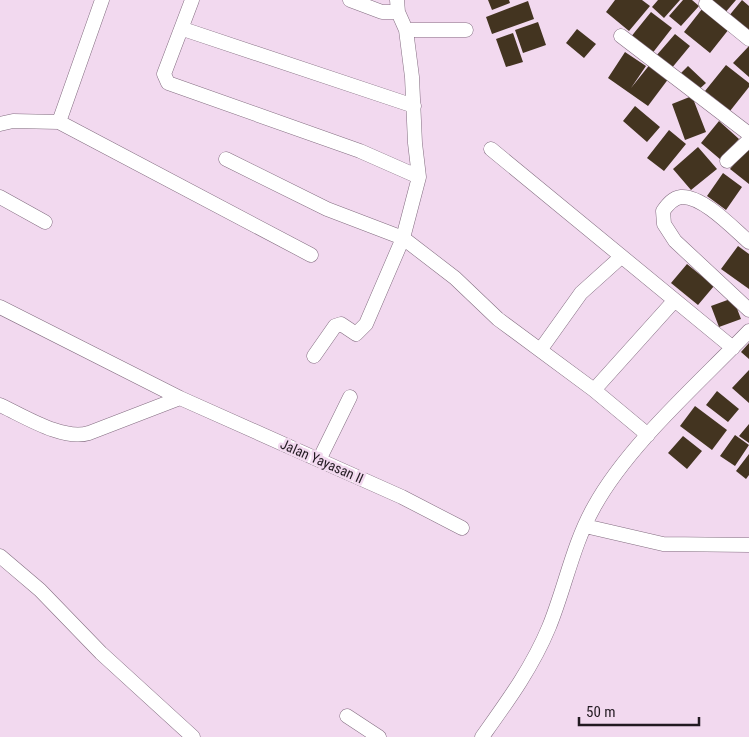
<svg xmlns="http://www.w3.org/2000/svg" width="749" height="737" viewBox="0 0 749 737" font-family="'Roboto Condensed',sans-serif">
<rect width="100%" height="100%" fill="#f2d9ef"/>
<path fill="#433420" d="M488,0H509L510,3L492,10Z
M615,0H642L650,6L629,31L606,12Z
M658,0H680L664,18L652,7Z
M683,0H692L699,6L681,26L669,16Z
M707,0H736L724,14Z
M742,0L749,6V36L728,17Z
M528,1L534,19L492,34L486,17Z
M702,9L729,29L710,53L684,32Z
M651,12L672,28L651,55L630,38Z
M538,22L546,45L523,53L515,30Z
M577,29L596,44L584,58L566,43Z
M513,33L523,62L506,67L496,39Z
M675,34L690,46L671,69L656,56Z
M749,46V77L733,63Z
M625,52L646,66L631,88L651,63L669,78L648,106L608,78Z
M726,65L749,83V87L730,111L705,91Z
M688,66L706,83L696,92L678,76Z
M692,96L706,132L685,140L672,104Z
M635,106L660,127L647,142L623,121Z
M719,121L739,139L721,160L701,143Z
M669,130L686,144L664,171L647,158Z
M749,146V184L730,169Z
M698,147L717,169L691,190L673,169Z
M723,173L742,187L726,210L707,196Z
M738,246L749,254V289L721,269Z
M687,264L714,286L698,305L671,283Z
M733,298L741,319L719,327L711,306Z
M749,343V359L741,352Z
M749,370V403L732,388Z
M717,391L739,409L728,422L706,405Z
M695,406L727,430L712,450L680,426Z
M749,424V443L739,436Z
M735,435L749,445L735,466L720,456Z
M683,436L702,451L687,469L668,453Z
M749,454V475L746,479L736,471Z"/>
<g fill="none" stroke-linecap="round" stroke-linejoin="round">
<g stroke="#836d80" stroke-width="15">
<path id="minor" d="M102,0L59,122L311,255
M192,0L164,74L168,83L360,151L419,177
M350,0L382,12H398L397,0
M706,4L749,39
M183,29L414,106
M406,30H466
M621,36L749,134
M0,124L13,121L59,122
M491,149L733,348
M226,159L327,209L403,238L455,278L498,319L594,390L648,435
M727,161L749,140
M0,197L45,222
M749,242C734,229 702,195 681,197C673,198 668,204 663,211L664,224L675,241L749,310
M0,307L180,398L402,497L462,528
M541,349L581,293L621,257
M314,356L335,326L341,324L356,334L366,324L403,238L419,177L415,143L412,77L406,30L398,12
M594,390L674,301
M0,405C24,416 63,441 89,433L180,398
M319,460L350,397
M585,526L663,544L749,545
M0,556L40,590L101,653L193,737
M347,716L379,737
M482,737C507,702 532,668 549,627C565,588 573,544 594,507C628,445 699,383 749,331"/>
</g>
<use href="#minor" stroke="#fff" stroke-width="14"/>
</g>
<g text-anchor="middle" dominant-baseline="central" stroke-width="5" stroke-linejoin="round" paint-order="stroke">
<g font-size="14" fill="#221a21" stroke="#f2d9ef">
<text transform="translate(322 461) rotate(24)">Jalan Yayasan II</text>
</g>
</g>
<path d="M579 717v8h120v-8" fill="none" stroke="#221a21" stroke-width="2.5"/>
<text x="586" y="717" font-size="15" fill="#221a21" stroke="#f2d9ef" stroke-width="4" paint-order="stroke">50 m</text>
</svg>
